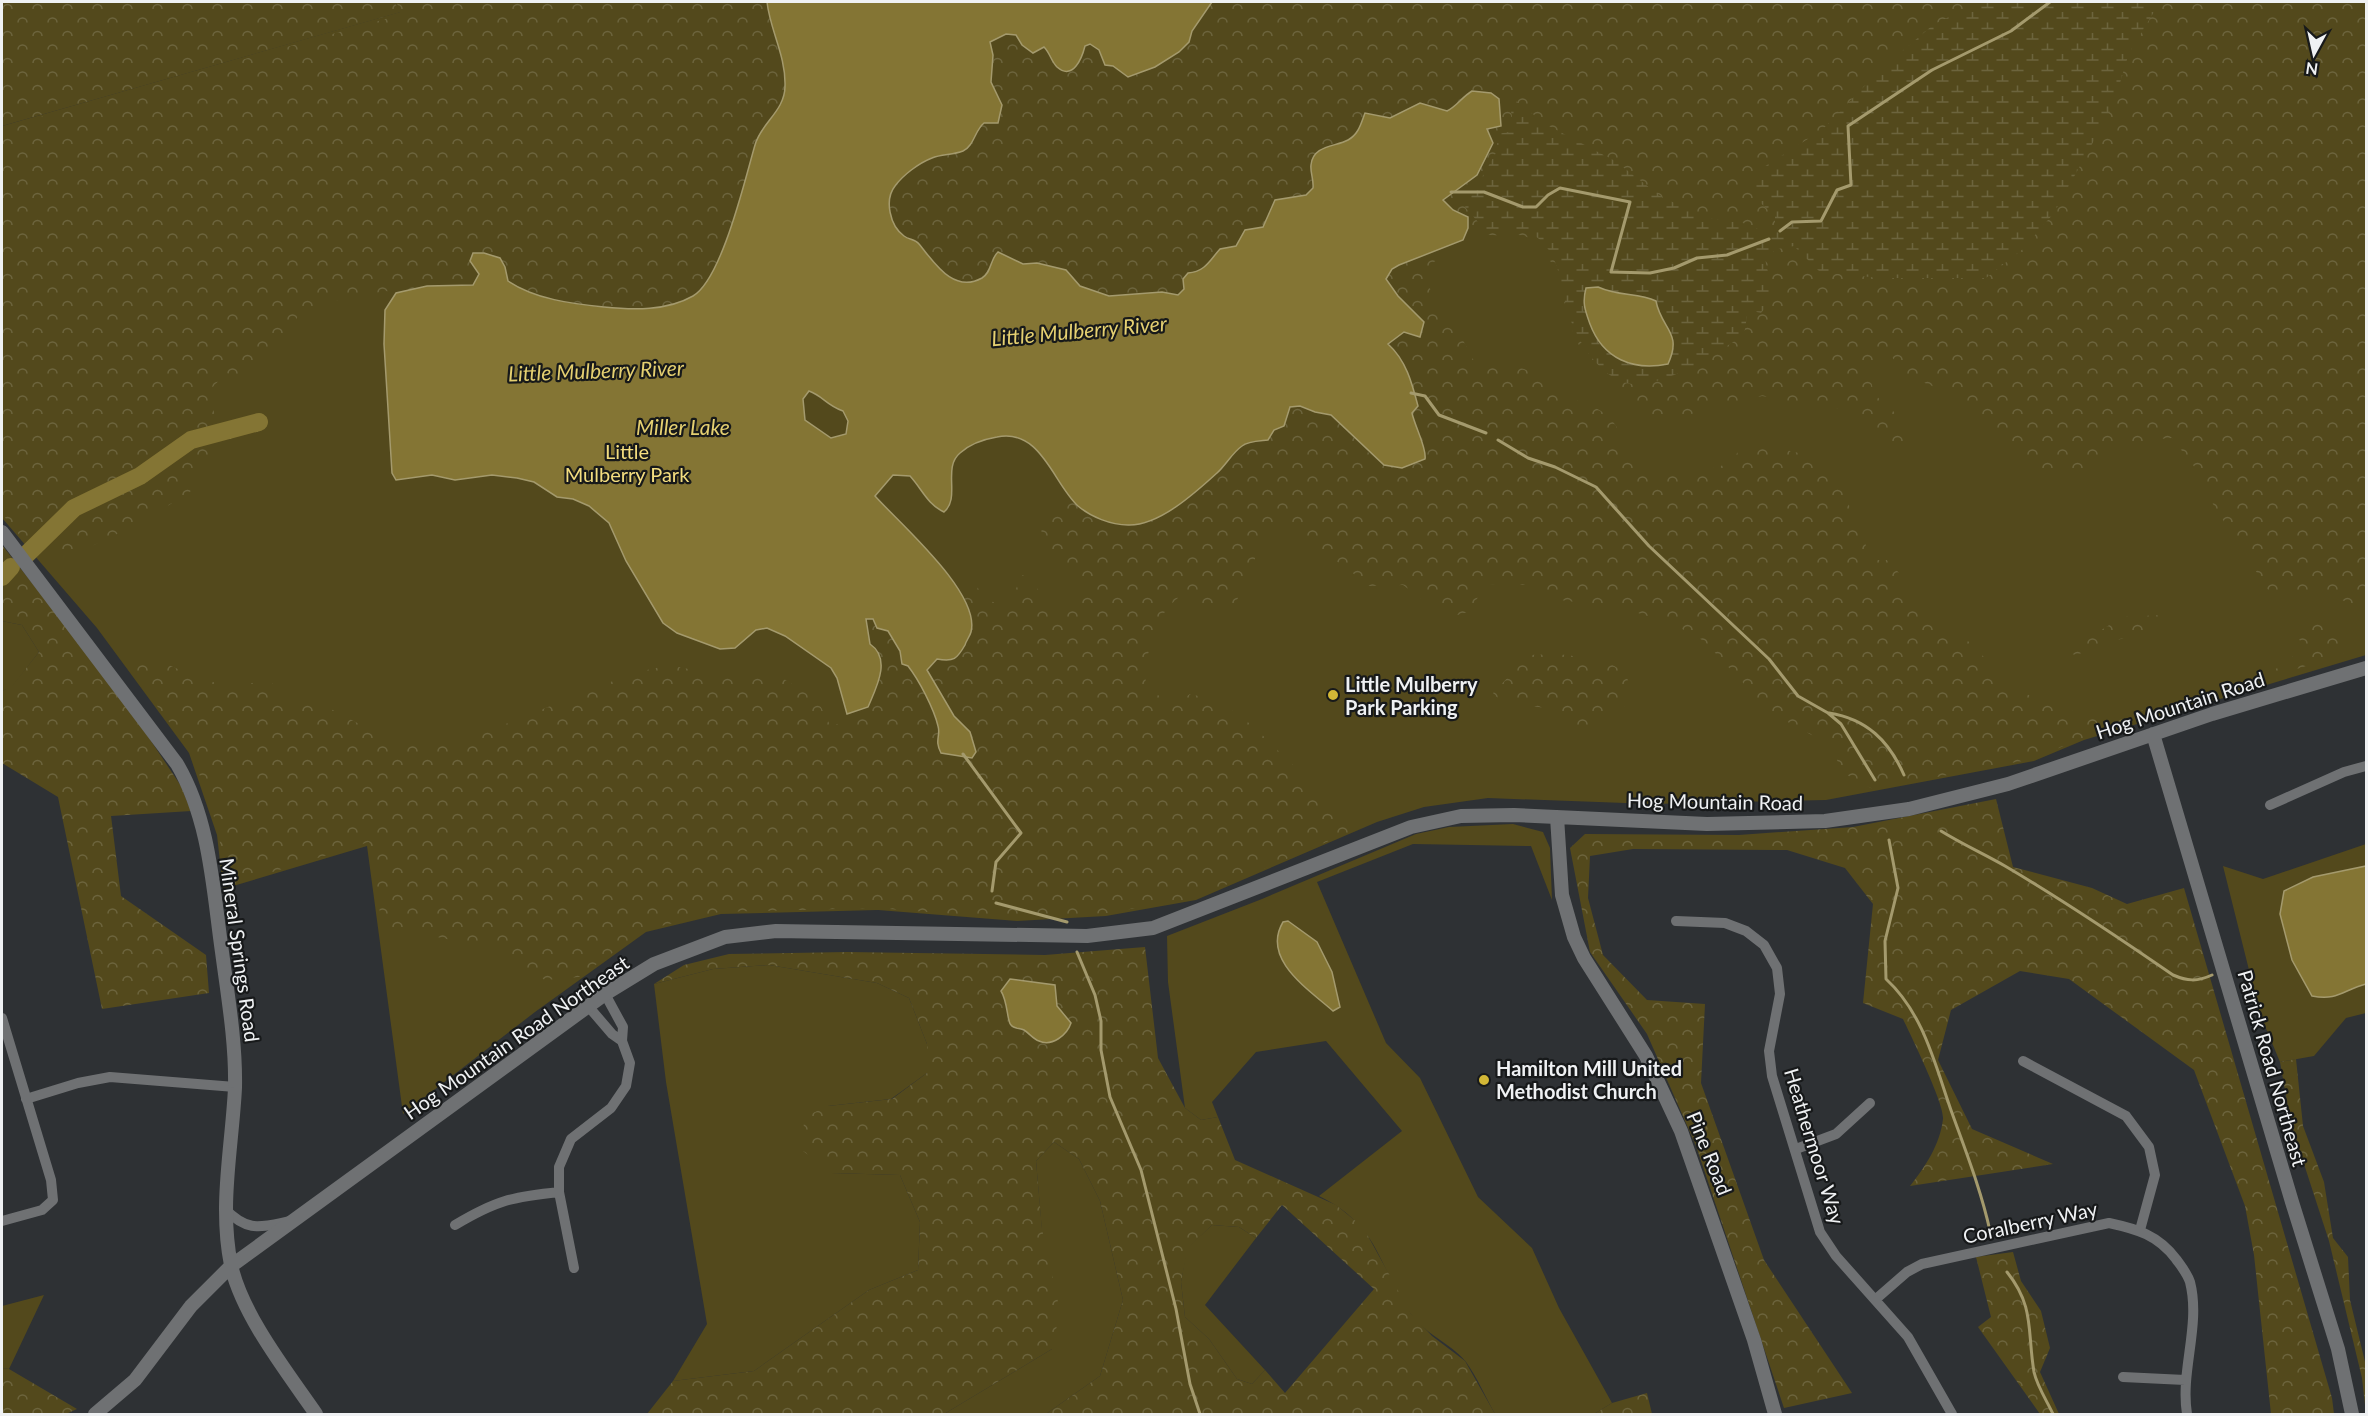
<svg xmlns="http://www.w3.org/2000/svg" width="2368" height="1416" viewBox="0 0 2368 1416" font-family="Lato,sans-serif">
<defs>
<pattern id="forest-crowns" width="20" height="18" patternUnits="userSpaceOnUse" patternTransform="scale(1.5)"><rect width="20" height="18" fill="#53491c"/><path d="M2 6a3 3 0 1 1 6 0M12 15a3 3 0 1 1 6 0" fill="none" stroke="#6c643d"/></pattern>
<pattern id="wetland-marsh" width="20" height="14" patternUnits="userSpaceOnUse" patternTransform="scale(1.5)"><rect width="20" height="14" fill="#53491c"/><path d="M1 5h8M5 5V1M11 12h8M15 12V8" fill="none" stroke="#6c643d"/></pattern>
</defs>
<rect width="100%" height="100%" fill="#2e3134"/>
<path fill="#53491c" d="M394,2H2366V655L2084,740L2034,761L1826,800L1652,804L1488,798L1424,807L1377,822L1196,900L1106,916L1017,921L878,910L721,914L646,932L535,1012L403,1114L367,846L223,889L217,835L189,753L97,628L2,518V126L400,12Z
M2,621L22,625L39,652L12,687L2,691Z
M1513,824L1543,832L1550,848L1552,900L1531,846L1413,844L1317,882L1386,1043L1420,1078L1478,1197L1532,1248L1559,1308L1612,1403L1594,1414H1495C1486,1398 1477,1377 1466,1362C1451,1343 1424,1334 1410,1313C1377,1264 1380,1226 1319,1196L1402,1131L1326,1041L1256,1052L1212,1102L1218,1117L1201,1120L1185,1108L1168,982L1167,936L1262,899L1416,834L1449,827Z
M2366,844V866L2313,877L2284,891L2280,914L2292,960L2312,996C2338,1001 2343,990 2366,984V1013L2346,1018L2314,1056L2280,1062L2260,1014L2223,866L2263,879Z
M769,965L877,983L909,998L927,1044V1073L891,1099L828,1106L832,1173L900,1175L920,1222L918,1270L869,1290L754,1371L673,1381L707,1324L666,1082L654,984L713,969Z
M1054,1142L1079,1159L1100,1201L1123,1300L1100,1376L1046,1414H944L1052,1349L1036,1161Z
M1212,1225L1239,1227L1256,1238L1205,1305L1265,1370L1252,1384L1237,1379L1209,1339L1185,1317L1181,1282L1187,1248Z
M44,1295L9,1369L2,1368V1306Z"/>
<path fill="url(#forest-crowns)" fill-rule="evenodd" d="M2,2H394L401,12L2,126Z
M396,2H767C770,30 786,56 785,86C785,111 761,123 755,145C745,179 722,279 693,296C667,311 633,311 604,307C572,303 535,298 508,281L505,267L500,258L484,253H473L479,274L473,285L427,286L396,293L386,291L319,304L299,314L281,347L246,379L226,373L210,390L220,446L208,457L190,492L140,523L81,551L39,559L2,514V128L403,14Z
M1212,2H2366V609L2336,598L2270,593L2214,506L2196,469L2172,438L2160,439L2145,444L2123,443L2112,447L2089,468L2055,477L2008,446L1985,419L1968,404L1950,393L1907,376L1888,352L1878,355C1851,412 1916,402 1904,442L1896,444L1881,434L1866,416L1850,407L1832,409L1762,396L1660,422C1631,402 1602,378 1582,350C1561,319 1563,251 1527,237C1515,232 1502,236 1490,235C1483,235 1475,230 1468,228V217L1453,210L1443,200L1477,175L1489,138L1487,129L1501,125L1499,99C1471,78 1468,100 1447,111L1430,105L1413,106L1390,118L1365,113L1358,131L1347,141L1336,142L1310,166L1313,188L1306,195L1275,201L1263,227L1245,230L1236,246L1228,245L1206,266L1183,279L1184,289L1178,295L1162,292L1109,296L1080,286L1066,270L1038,263L1023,264L1004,254L992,258C986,289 954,287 935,266C929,259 925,250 919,243C908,233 902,238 892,219C887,211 891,197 893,187C918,163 943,156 973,141L976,129L984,122L998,123L1002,105L991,81L993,55L990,42L1007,34L1016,35L1022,45L1033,53L1044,47L1052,60L1074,70L1079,64L1085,46L1090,44L1099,50L1105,65L1113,66L1128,77L1155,67L1179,52L1189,42L1192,31Z
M1439,250L1445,254L1434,262L1424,280L1455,325L1475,363C1512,371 1526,356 1551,394C1572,399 1604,405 1616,426C1624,441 1622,455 1637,466C1651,476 1713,472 1728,463C1735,459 1740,447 1746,441L1808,455L1836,476L1864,539L1870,560H1887L1900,574L1910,597L1930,610L1953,632L1974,645L1991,666L2018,690L2039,700L2066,707L2079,715L2118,718L2278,668L2304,648L2299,639L2300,630L2316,618L2338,626L2345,643L2343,654L2080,739L2033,759L1873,789L1843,773L1830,745L1760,707L1747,687L1704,641L1673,624L1622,608L1560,600L1531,585L1487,584L1468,612L1447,618L1403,585L1369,586L1340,563L1313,553L1295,531L1275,526L1260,534L1255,550V571L1233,606L1211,607L1180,596L1166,609L1153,639L1143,669L1148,690L1175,704L1190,694L1219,701L1253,726L1349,820L1350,832L1195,898L1107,913L1018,919L876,908L719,912L644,930L579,977L545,980L522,967L502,948L470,944L390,927L380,913L369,842L224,887L219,832L192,753L129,668L132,661L145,655L192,675L234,689L267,678L290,702L327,707L382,736L425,745L468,739L633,673L670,665L721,676L781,677L818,701L830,725L844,723L847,714L868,707L879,678L877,649L870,644L866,619C887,619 899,646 902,664C912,667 938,717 939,728C939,732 937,739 936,742L941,753L972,758L970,732L954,716L927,670L937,659L950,662L970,614L963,598L964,586L973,583L990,601L1008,607L1022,575L1029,578L1051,606H1074L1080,598C1079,592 1079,584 1076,579C1060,558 1047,562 1041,529C1048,517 1056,500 1070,497L1079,506L1235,452L1243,445L1268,440L1274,430L1284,426L1290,407C1302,405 1306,410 1316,412C1346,419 1349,433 1370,454L1427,451L1415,428L1412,413L1418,406L1401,355L1388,344L1404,332L1409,308L1390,287L1386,279C1396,263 1421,256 1439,250Z
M2,545L92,659L143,729L181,786L191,811L111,816L121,896L206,955L209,993L102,1009L58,797L2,763V691L12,686L39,652L22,625L2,621Z
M2161,615L2171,621L2076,655L2067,653L2070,636L2103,629L2122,617Z
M1558,654C1591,659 1637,658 1630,702L1590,732L1575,731C1570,723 1564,714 1555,711C1536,702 1507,712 1493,693L1529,655Z
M1996,799L2013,867L2092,888L2127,904L2184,888L2332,1398L2334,1414H2271L2254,1255L2245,1206L2194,1070L2069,979L2020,971L1951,1010L1938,1060L1972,1129L2053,1164L1910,1186C1925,1167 1940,1145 1943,1119C1945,1105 1911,1036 1903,1019L1863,1003L1873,904L1845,868L1787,850L1633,849L1590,856L1588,898L1603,955L1647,1000L1705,1004L1701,1083L1764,1260L1852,1393L1784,1408L1696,1146L1647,1034L1590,952L1570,848L1585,834L1739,835L1853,827Z
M1145,947L1158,1058L1185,1108L1201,1120L1218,1117L1235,1160L1336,1205L1363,1227L1411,1314L1432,1336L1465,1361L1495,1414H1046L1100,1376L1123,1300L1100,1201L1079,1159L1054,1142L1036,1161L1042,1229L1060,1311L1052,1349L944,1414H647L673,1381L754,1371L869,1290L918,1270L920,1222L900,1175L832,1173L803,1151L804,1117L828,1106L892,1099L927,1073V1044L909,998L877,983L769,965L713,969L654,984L684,965L729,954L847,952L1045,955ZM1014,979L1055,985L1057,1006L1071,1023L1069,1029L1035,1039L1025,1031L1016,1028C1005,1012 1011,1006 1001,991ZM1282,1205L1374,1289L1285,1393L1265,1370L1252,1384L1237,1379L1209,1339L1185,1317L1181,1282L1188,1248L1212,1225L1239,1227L1256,1238Z
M2296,1059L2303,1126L2324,1182L2333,1238L2348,1257L2350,1300L2366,1366V1414L2362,1378L2329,1241L2291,1124L2280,1062Z
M2013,1252L2021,1281L2041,1311L2050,1348L2040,1372L2059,1414H2040L1978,1327L1991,1317L1976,1257Z
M2,1368L9,1369L77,1409L66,1414H2Z
M1647,1393L1652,1414H1594L1612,1403Z"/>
<path fill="url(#wetland-marsh)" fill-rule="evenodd" d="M1978,2H2160L2129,53L2113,106L2054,213L2023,249L1986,278H1880L1820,272L1794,246L1778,249L1765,257C1768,284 1782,289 1761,313L1748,310L1744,335C1714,354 1677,380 1641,384C1608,388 1581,348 1571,321C1561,297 1563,265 1544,244C1529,226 1506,229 1485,230L1465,207L1497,151V134L1509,132L1512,116L1507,94L1547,125L1615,161L1663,198L1713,219L1743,223L1765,232L1775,229V216L1754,197L1756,172L1822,130L1881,69L1933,25ZM1598,287C1620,297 1638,292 1655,301L1658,312L1667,325L1601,347L1582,303Z"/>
<path fill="#847534" stroke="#a49a6d" stroke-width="1.5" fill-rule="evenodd" d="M767,2H1212L1192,31L1189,42L1179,52L1155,67L1128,77L1113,66L1105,65L1099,50L1090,44L1085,46C1082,58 1073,81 1057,67C1051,61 1050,53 1044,47L1033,53L1022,45L1016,35L1006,34L990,42L993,55L991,82L1002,105L998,123H984C975,130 974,146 963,151C953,155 941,154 932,158C919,163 903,175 895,186C884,200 890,226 904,236C909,240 915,239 919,244C934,262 953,294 982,278C992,272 990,259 998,252L1023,264L1037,263L1066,270L1080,286L1109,296L1162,292L1178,295L1184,289L1183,279L1188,273C1205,272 1210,260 1220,249L1236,246L1245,230L1263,227L1275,200L1306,195L1313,188C1314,180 1310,172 1311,165C1313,145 1335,147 1348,140C1359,134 1361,123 1365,113L1390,118L1420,103L1447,111C1457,106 1462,97 1472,91L1491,93L1499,99L1501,126L1487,129L1493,143L1477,175L1443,200L1453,210L1468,217V228L1463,240L1399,265L1392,269L1386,279L1398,296L1424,322L1420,337L1404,332L1388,344C1406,360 1412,383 1418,406L1412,413C1415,427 1427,448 1425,459L1402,468L1384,465L1331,415L1315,412L1300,406L1290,407L1284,426L1274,430L1268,440C1260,441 1248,441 1242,446C1232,453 1226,465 1217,473C1195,493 1159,526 1128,525C1111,525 1091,517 1078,506C1053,483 1041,428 997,437C985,439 970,444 960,453C942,468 961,498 944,512C927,504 922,489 910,476L893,475L875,496C899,523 981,593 971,632C970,636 966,641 965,645C957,659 954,662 937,659L927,670L954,716L970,732L976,752L972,758L941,753C934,740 941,736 938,726C934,709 919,680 908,666L902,664L900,651L888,631L877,628L873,619H866L870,644C892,659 876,688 868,707L847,714L837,678L831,668L785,636L767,628L756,630L735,648L720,649L677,633L663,623L626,561L609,523L589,506L573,499L557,497L534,482L517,478L492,475L455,480L432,475L396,480L392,473L384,344L385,310L396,293L427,286L473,285L479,274L470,261L473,253H484L500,258L505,267L508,281C535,299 572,304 604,307C633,310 667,311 693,296C722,279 745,179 755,145C761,123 785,111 785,86C786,56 770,30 767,2ZM809,391C823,396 826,405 843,411L848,421L846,434L831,438L805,420L803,399Z
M1598,287C1620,297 1638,292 1656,301C1661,329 1683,332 1668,364C1633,371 1603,359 1590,324C1585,310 1582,303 1586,288Z
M254,420L259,422L257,431H242L230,438L223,432L227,424Z
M2366,866V984C2343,990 2338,1001 2312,996L2292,960L2280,914L2284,891L2313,877Z
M1288,921L1317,942L1332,972L1340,1007L1333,1011C1308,989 1261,959 1283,922Z
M1010,979L1055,985L1057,1006L1071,1023C1067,1035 1052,1047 1039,1041C1033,1039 1029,1033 1024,1030C1020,1028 1014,1029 1011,1025C1007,1022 1008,1002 1001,991Z"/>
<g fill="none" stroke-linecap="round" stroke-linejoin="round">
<path stroke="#a49a6d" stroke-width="3" d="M1451,192H1484L1523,207H1536L1548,195L1560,188L1630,202L1611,272L1650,273L1674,268L1697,258L1727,255L1769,239
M1780,231L1792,222L1821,221L1837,190L1851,185L1848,126L1932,70L2011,31L2050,2
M1411,393L1425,396L1439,415L1486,433
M1498,440L1528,458L1555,467L1596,487L1649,546L1769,659L1798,696L1828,713L1841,724L1875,780
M1829,713C1867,719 1889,741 1904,775
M963,754L1021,833L996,862L992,891
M1941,831C1962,844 1984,854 2005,866C2063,900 2118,937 2173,975C2187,981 2197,982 2212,975
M1889,840L1898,888L1885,941L1886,979C1924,1014 1935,1065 1952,1113C1966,1152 1981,1190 1990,1231
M996,903L1067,922
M1077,952L1095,995L1101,1021V1050L1110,1097L1141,1170L1176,1309L1190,1384L1200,1414
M2007,1272C2035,1307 2027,1331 2034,1372C2037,1386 2047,1401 2053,1414"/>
<path stroke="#847534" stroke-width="18" d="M27,554L74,508L140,476L191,440L259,422
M2,577L11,567"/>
<path stroke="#6f7173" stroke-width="10" d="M2270,805L2344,772L2366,766
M1676,921L1725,923L1746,931L1764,945L1777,968L1780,994L1769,1051L1772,1076L1820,1232L1836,1256L1908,1337L1952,1414
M588,1006L612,1034L622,1041
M2,1018L51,1180L53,1200L42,1210L2,1221
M2023,1061L2126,1116L2149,1147L2155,1175L2140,1230
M26,1099L78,1083L110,1077L235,1087
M1796,1149L1836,1134L1870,1103
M224,1208C248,1233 260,1227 291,1221
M455,1225C497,1200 512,1197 559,1192
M574,1268L559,1192V1167L571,1139L611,1108L626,1086L630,1063L622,1041L623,1027L605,994
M1876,1299L1907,1272L1922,1264L2109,1223C2137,1229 2158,1235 2176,1259C2181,1266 2187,1273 2190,1282C2201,1325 2180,1371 2187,1414
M2123,1377L2185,1380"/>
<path stroke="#6f7173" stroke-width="14" d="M2,532L177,764C210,820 213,889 222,952C228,997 236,1043 235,1088C232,1147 219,1206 231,1265C242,1315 287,1372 316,1414
M2153,734L2292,1202L2338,1349L2352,1414
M1557,817L1562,895L1574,937L1584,958L1646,1056L1681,1131L1754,1340L1775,1414
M95,1414L135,1380L191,1306L231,1266L605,994L654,964L725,937L776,931L1087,936L1153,928L1411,827L1461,816L1514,815L1707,824L1825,821L1909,809L2008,784L2212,714L2366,668"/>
</g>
<g fill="#d2b736" stroke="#17191a" stroke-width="2">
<circle cx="1333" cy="695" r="6"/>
<circle cx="1484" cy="1080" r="6"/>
</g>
<g text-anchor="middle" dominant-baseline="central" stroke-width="4.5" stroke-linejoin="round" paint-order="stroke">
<g font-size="20" fill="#f3dd7f" stroke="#17191a">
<text x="627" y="451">Little<tspan x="627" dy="23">Mulberry Park</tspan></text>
</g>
<g font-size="20" font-weight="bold" fill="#eff1f3" stroke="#17191a" text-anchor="start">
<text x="1345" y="684">Little Mulberry<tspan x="1345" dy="23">Park Parking</tspan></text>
<text x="1496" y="1068">Hamilton Mill United<tspan x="1496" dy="23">Methodist Church</tspan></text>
</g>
<g font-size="20" fill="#eff1f3" stroke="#17191a">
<text transform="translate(2180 705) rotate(-18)">Hog Mountain Road</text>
<text transform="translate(1715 801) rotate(1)">Hog Mountain Road</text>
<text transform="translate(240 950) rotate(82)">Mineral Springs Road</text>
<text transform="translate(516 1037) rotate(-35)">Hog Mountain Road Northeast</text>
<text transform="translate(2273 1068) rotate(74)">Patrick Road Northeast</text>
<text transform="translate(1815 1146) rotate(73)">Heathermoor Way</text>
<text transform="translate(1710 1153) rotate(68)">Pine Road</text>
<text transform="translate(2030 1222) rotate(-12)">Coralberry Way</text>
</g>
<g font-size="21" font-style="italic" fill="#e5d071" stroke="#17191a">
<text transform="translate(1079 330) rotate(-5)">Little Mulberry River</text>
<text transform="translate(596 370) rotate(-2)">Little Mulberry River</text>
<text x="683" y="426">Miller Lake</text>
</g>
</g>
<rect width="2368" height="1416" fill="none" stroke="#eff1f3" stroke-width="6"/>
<g transform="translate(2314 54) rotate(188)" stroke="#17191a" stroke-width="4.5" paint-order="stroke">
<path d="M0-4.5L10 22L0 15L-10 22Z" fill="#eff1f3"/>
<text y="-9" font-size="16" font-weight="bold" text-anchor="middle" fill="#eff1f3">N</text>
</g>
</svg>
